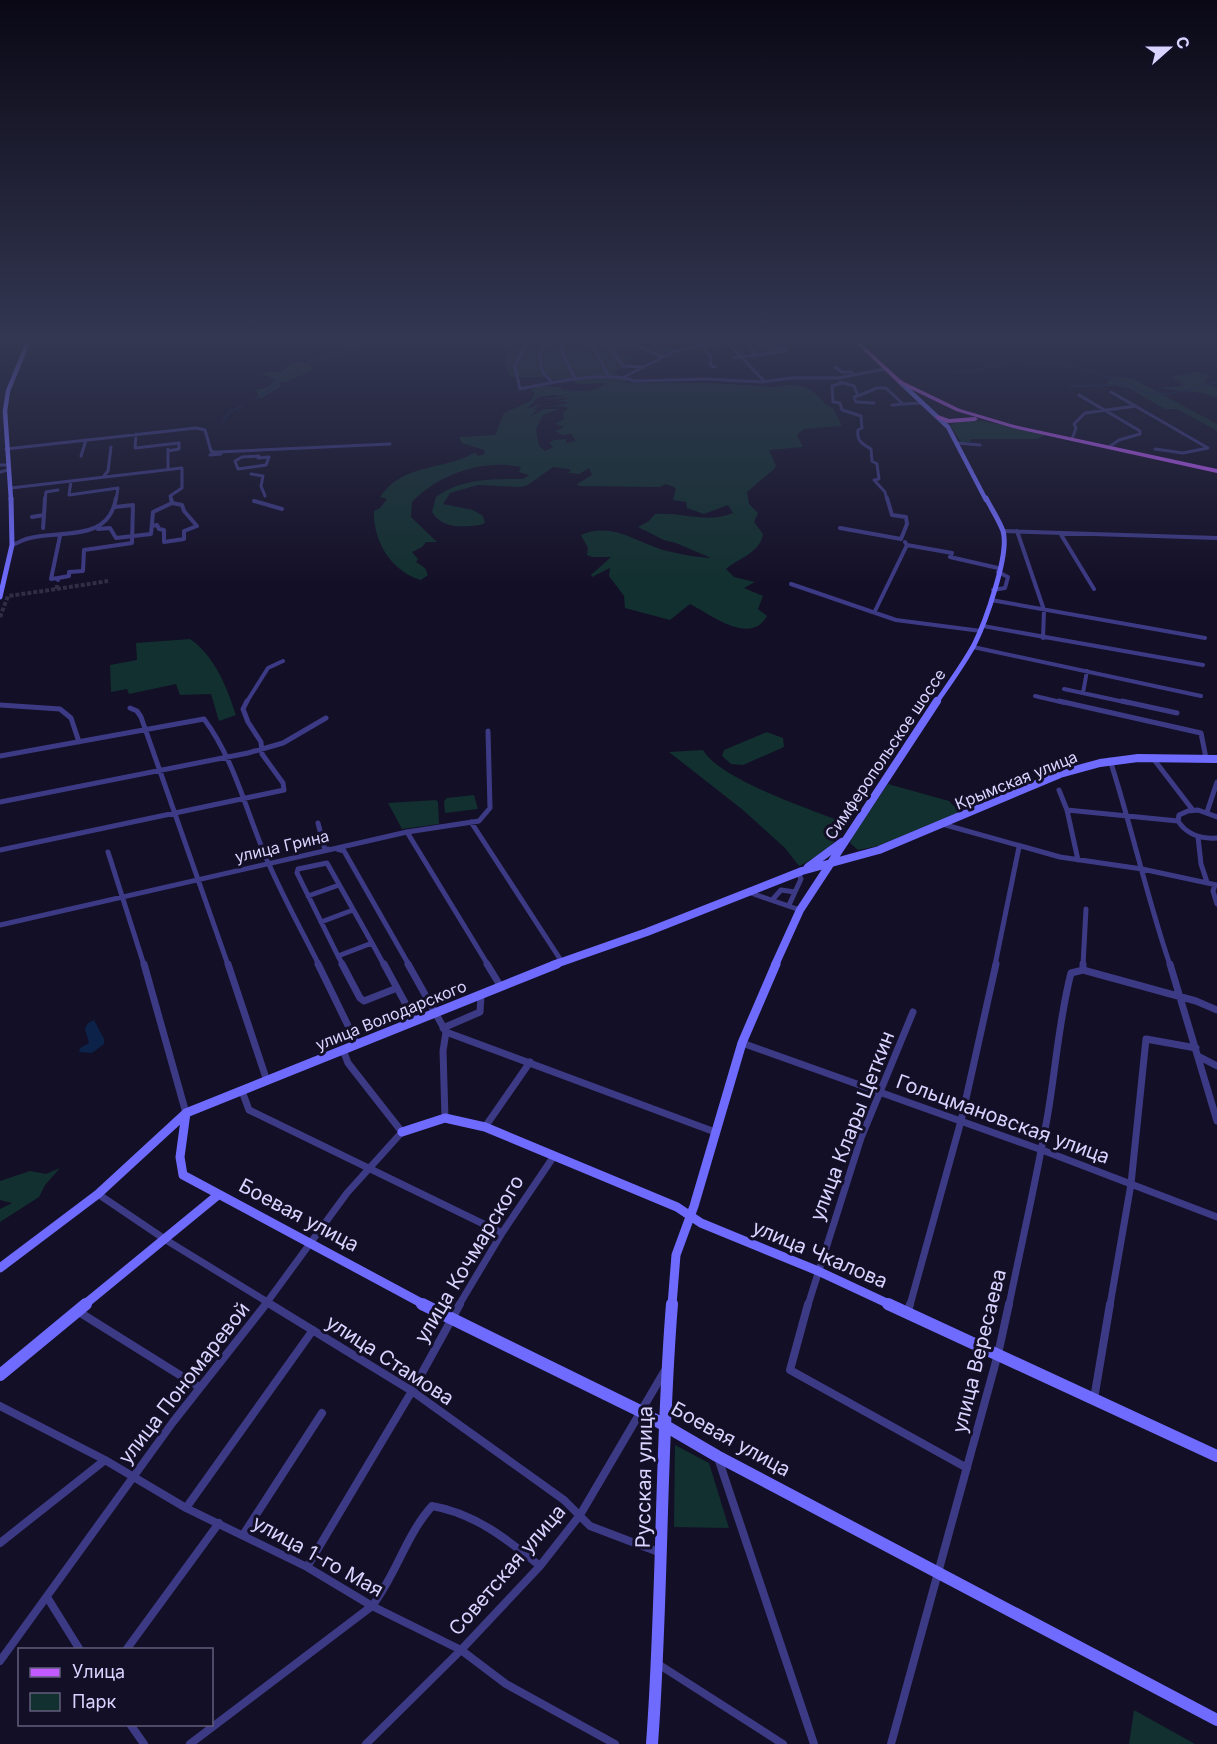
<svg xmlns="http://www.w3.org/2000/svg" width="1217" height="1744" viewBox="0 0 1217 1744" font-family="Inter,sans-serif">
<rect width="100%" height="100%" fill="#130f26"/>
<path fill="#12302f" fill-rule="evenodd" d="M513,342H657L675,350L663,355L642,346L621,352L634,359L619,363L622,367L615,373L626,380V382L610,383H712L776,387C790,383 807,384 818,396C824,401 825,406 833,408L842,426L804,429L797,435L803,447L769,450L776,466L774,469L747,492L749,504L758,513L754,522L763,534C760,553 739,558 726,569L734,577L755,582L744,588L763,596L758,609L767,616C751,646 711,615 690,604L670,620L625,608L624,596L609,576L610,568L592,577L591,575L611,557H592L587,555L588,548L581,535C612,522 634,541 663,550C679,554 694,557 711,558L676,543L664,540L638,527L649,521L655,514C685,512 705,524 733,513L728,505L704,514L687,508L686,502L673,500L676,488L666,484L660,487L579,486L577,484L592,475L589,468L579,474L568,473L571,470L569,469L553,467L528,485L521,487L478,485L450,493L443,504L473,510L483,516L485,523L480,525C462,527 442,529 432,512L436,497C462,478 493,479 523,479L529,475L519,472L521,467C483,459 439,474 412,502L411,517L437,542H426L422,547L412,552L418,559L416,562L425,568L428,575L421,580C391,571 373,541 374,511L380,508L387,499L380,497C404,462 443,471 474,453L478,454L476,456L485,454L484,450L462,443L459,437L495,435L504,413L531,401L535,394L532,391L533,388L542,386L560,387L562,390C576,391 595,394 605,383L576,384L572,378L549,380L547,377H510C503,363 503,355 513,342ZM552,395L567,396L543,399L572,398L558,401L568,402L565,404L542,407L562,406L569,408L563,412L564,419L555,424L564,427L555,431L562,435L571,434L576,441L566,443V439L554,440L549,443L553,447L545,451L539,446L536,429L543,415L559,409H544L529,417L538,409H534L541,404L527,409L538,397Z
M297,362L310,364L313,370L285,382H279L281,386L260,399L256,390L269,387L275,379L264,375L254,376L270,372L281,373L288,365Z
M1196,372L1210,376L1204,382L1217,388V398C1202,390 1178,392 1159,388L1184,386L1172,377Z
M1113,377L1133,379L1217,424V431L1177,409H1165L1129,388L1107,384Z
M964,420L984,421L1044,435L1038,439H971L970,442H961L950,425Z
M190,639C215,656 227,688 236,715L219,721L211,694L180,695L176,684L129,694L127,689L111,692L110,665L137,660L136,643Z
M767,732L783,738L784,747L743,765L731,764L722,756L724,750Z
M703,750C720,780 815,811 848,824C836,844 819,856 799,866L785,848L743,810L669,752Z
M888,784L949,801L960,812L878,846L858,850L850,843L852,837Z
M474,795L478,809L445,813L444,801L447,798Z
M436,800L438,802L439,824L402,829L388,803Z
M60,1168L45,1185L39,1197L0,1222V1209L12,1203L0,1200V1181L30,1171L46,1174Z
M675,1445L709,1463L729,1528L674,1527Z
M1134,1710L1195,1744H1129Z"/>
<path fill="#0c2248" d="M94,1020L104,1039V1044L92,1053L79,1052L80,1048L89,1043L85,1029L88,1023Z"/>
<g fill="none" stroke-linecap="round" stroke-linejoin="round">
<path stroke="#0c2248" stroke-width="1.5" d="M309,363L312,360H323L371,342
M954,372H969L1018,360L1040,363L1056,361L1132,385
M1070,386L1126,385
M1133,386C1152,405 1194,387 1217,382
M255,399L275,386L278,381
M223,422L229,412L242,406"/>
<path stroke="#312d47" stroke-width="4" stroke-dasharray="4 2" stroke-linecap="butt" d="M57,589L108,581
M0,617L8,596L57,589V584"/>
<path stroke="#3d3a85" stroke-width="3" d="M527,342L515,366L520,389C551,383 605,370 635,381L707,379L762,382L791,378H838L885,369
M544,342C538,356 538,371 551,381
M564,342L561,350L575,379
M591,342L609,377
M606,342L623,366L642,367
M628,342L663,357
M727,342L764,381
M746,342L756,356
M764,342L769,348L783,350
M702,345L711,357L710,365L715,367
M733,358L787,351L781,342
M835,367L842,372H852
M624,377L675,351L702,345L741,342
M840,382L854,386L858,396L877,388H886L903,404L923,403
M842,383L832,386L833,402L840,403L842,410L861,416L862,428L858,430C856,441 863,444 871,449L872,461L877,464L879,479L874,480L885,492L887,500
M1111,392L1208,448L1183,453L1155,449
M1079,395L1140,431V434L1119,440L1109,447
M858,396L854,397L856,402L874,403
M892,405H895
M892,405L903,404
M136,434L135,448L179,443V449L168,451
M1072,439L1076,428L1074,424L1085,413L1136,406
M957,443L980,445
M6,449L196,428L205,430L211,451L215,452
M168,449V469
M215,452H220L221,454L210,455Z
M218,452L390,444
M81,456L86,440
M258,458L269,457L266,465L238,469L235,461L242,457L259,456
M0,465H8
M0,472L8,470
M251,474L263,476L261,486L265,496
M103,477L108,471L111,447
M71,481L69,495L118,488L116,500
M11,488L182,468V488L170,496L171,500
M45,500L46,492L58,490"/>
<path stroke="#3d3a85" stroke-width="4" d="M887,498L892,515L906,517L907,524L901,539
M254,501L282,509
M32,517L44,515L45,498
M152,526L157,525L159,529L164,530V542L184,539V531L197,526L184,511L182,505L172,503L171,498
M43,528L44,515
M840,528L901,539
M98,529L110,528L116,538L151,534L153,512L172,503
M1003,531L1217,538
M1017,531L1044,610L1043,638
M1060,533L1094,589
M12,545C18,543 24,539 30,538C63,530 109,542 116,498
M907,545L952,553L950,557L998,568
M58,578L51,579L60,536
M58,580V578L69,576V572L83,571L84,550L132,543L133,505L115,507
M791,584L896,620L981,631
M993,590L1005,588L1008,577L998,572
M991,600L1205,638
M875,611L907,545L905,542
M983,626L1203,665
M973,647L1201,696
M1064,689L1129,703
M1083,693L1087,671
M1035,696L1065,703
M246,703L268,668L283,661"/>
<path stroke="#3d3a85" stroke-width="5" d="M1059,701L1201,733L1206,758
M1122,701L1177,713
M0,705L60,709L71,718L79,742
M130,708L137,711L141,717L228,965
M0,756L204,719C235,760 247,815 268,862C283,897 302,931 319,965
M1152,757L1192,809
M1110,760C1132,828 1147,898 1170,965
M1059,790L1067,810L1078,860
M0,802L248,753L283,743L326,718
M1067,810L1178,821
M1207,812L1217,782
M1217,817L1198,810L1188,811L1179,815L1178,821C1187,835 1201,839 1217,838
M471,822L562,962
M318,823L325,850L328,849
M942,824L1060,857L1142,869L1217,885
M407,832L488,965
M1198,837L1201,864L1207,882
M337,849L344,851L409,965
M0,850L284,790L283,783L262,754L261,742L248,722L243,709L247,701
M108,852L144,965
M327,863L372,943L338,956L297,873L298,869Z
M1215,885L1213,891L1217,904
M748,892L800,910
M308,896L339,885
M773,899L781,890L795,892
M789,905L801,879L798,872
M321,922L353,910
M0,925L407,832L479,821L490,808L488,731
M372,943L384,965
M338,956L343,965
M995,965L1019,847
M1083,965L1086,909"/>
<path stroke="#3d3a85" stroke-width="7" d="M144,964L186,1113
M228,964L267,1081
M318,964L357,1044
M342,964L360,998L364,1001L397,988
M384,964L415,1021
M408,964L446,1032L443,1051L445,1118
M487,964L501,987
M1170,964L1217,1121
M1083,970L1196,1001L1217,1010
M1083,970V964
M443,1028L480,1012L481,995
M446,1032L715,1132
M742,1043L1042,1150L1217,1217
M1198,1056L1217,1066
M242,1091L249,1110L502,1233
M485,1127L530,1062
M98,1194L166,1240L272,1305
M265,1305L347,1193L402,1132L348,1063L343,1050
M459,1305L502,1233L554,1156
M808,1305L861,1138L913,1012
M910,1305L961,1121L996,964
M1009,1305C1022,1241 1037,1177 1048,1113C1056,1066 1059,1019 1071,973L1083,970
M1110,1305L1131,1184L1146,1039L1196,1048"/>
<path stroke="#3d3a85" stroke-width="8" d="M270,1304L412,1391L564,1500L590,1526L661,1553
M808,1304L790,1370L967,1468
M908,1311L910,1304
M79,1312L199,1387
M1094,1399L1110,1304
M0,1406L105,1460L186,1508L307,1567L372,1606L461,1650L506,1684L615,1744
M718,1458L814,1744
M186,1508L313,1330
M243,1535L322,1413
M0,1543L105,1460
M307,1567L412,1391L460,1304
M47,1597L80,1650
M126,1650L219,1523
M0,1661L173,1422L266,1304
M658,1664L783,1744
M130,1724L144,1744
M190,1744L372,1606C396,1575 406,1535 432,1506C474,1513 507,1539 540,1566
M366,1744L461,1650L540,1566L580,1515L664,1372
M891,1744L998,1354L1009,1304"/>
<path stroke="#6f6bff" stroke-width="4.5" d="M900,382L948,427L986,500
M11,500L5,411L8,391L28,342"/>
<path stroke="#6f6bff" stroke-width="5" d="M0,597L12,545L11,498
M936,703C949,684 963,665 974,645C985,623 1010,554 1003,531C999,520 991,508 986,498"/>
<path stroke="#6f6bff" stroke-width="8" d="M808,867L842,842
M553,965L647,932L802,871L879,850L1060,774L1100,763L1138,758L1217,759
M775,965L800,910L937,701"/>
<path stroke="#6f6bff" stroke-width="9" d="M186,1113L180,1157L183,1175L425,1305
M402,1132L445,1118L485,1127L677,1207L701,1223L818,1271L891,1305
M0,1268L98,1194L186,1113L557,964
M84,1305L218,1195
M672,1305L676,1255L694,1206L742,1043L776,964"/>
<path stroke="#6f6bff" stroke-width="12" d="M422,1304L640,1411L717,1456L1217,1720
M888,1304L1217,1456
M0,1375L86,1304
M652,1744C663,1597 660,1450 672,1304"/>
<path fill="#c25bff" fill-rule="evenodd" d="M855,342H859L902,381L960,409L1014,425L1217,469V473L1013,428L956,411L898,383Z
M938,415L949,419L975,417L978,419L975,421L948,423L936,418L935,417Z"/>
</g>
<linearGradient id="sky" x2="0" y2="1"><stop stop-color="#0a0815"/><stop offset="0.58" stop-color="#333752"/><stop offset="1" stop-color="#333752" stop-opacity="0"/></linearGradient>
<rect width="1217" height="586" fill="url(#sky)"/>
<g text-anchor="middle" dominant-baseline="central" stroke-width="6" stroke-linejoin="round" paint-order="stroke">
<g font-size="16" fill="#d9d4ff" stroke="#130f26">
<text transform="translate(885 754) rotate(-56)">Симферопольское шоссе</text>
<text transform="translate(1016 780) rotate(-22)">Крымская улица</text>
<text transform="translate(282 846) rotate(-13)">улица Грина</text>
<text transform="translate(391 1015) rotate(-22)">улица Володарского</text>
</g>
<g font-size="20" fill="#d9d4ff" stroke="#130f26">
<text transform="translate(1003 1119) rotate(20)">Гольцмановская улица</text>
<text transform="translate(852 1126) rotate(-69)">улица Клары Цеткин</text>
<text transform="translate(299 1215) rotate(28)">Боевая улица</text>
<text transform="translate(820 1254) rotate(23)">улица Чкалова</text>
<text transform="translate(469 1259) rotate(-59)">улица Кочмарского</text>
<text transform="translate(979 1351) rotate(-76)">улица Вересаева</text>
<text transform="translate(390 1360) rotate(33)">улица Стамова</text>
<text transform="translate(184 1383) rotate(-52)">улица Пономаревой</text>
<text transform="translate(731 1439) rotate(29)">Боевая улица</text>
<text transform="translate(644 1477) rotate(-89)">Русская улица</text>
<text transform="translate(318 1556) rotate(29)">улица 1-го Мая</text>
<text transform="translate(507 1570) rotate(-49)">Советская улица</text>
</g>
</g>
<rect x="18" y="1648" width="195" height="78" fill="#130f26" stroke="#625e7d" stroke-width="1.5"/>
<rect x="30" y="1668" width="30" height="9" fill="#c25bff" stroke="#625e7d" stroke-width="1.5"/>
<text x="72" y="1678" font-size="18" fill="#d9d4ff">Улица</text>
<rect x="30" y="1693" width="30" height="18" fill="#12302f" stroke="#625e7d" stroke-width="1.5"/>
<text x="72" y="1708" font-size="18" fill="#d9d4ff">Парк</text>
<g transform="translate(1169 48) rotate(69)" stroke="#130f26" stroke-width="4.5" paint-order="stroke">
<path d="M0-4.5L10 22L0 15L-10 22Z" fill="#d9d4ff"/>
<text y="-9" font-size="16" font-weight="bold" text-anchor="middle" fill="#d9d4ff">С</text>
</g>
</svg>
